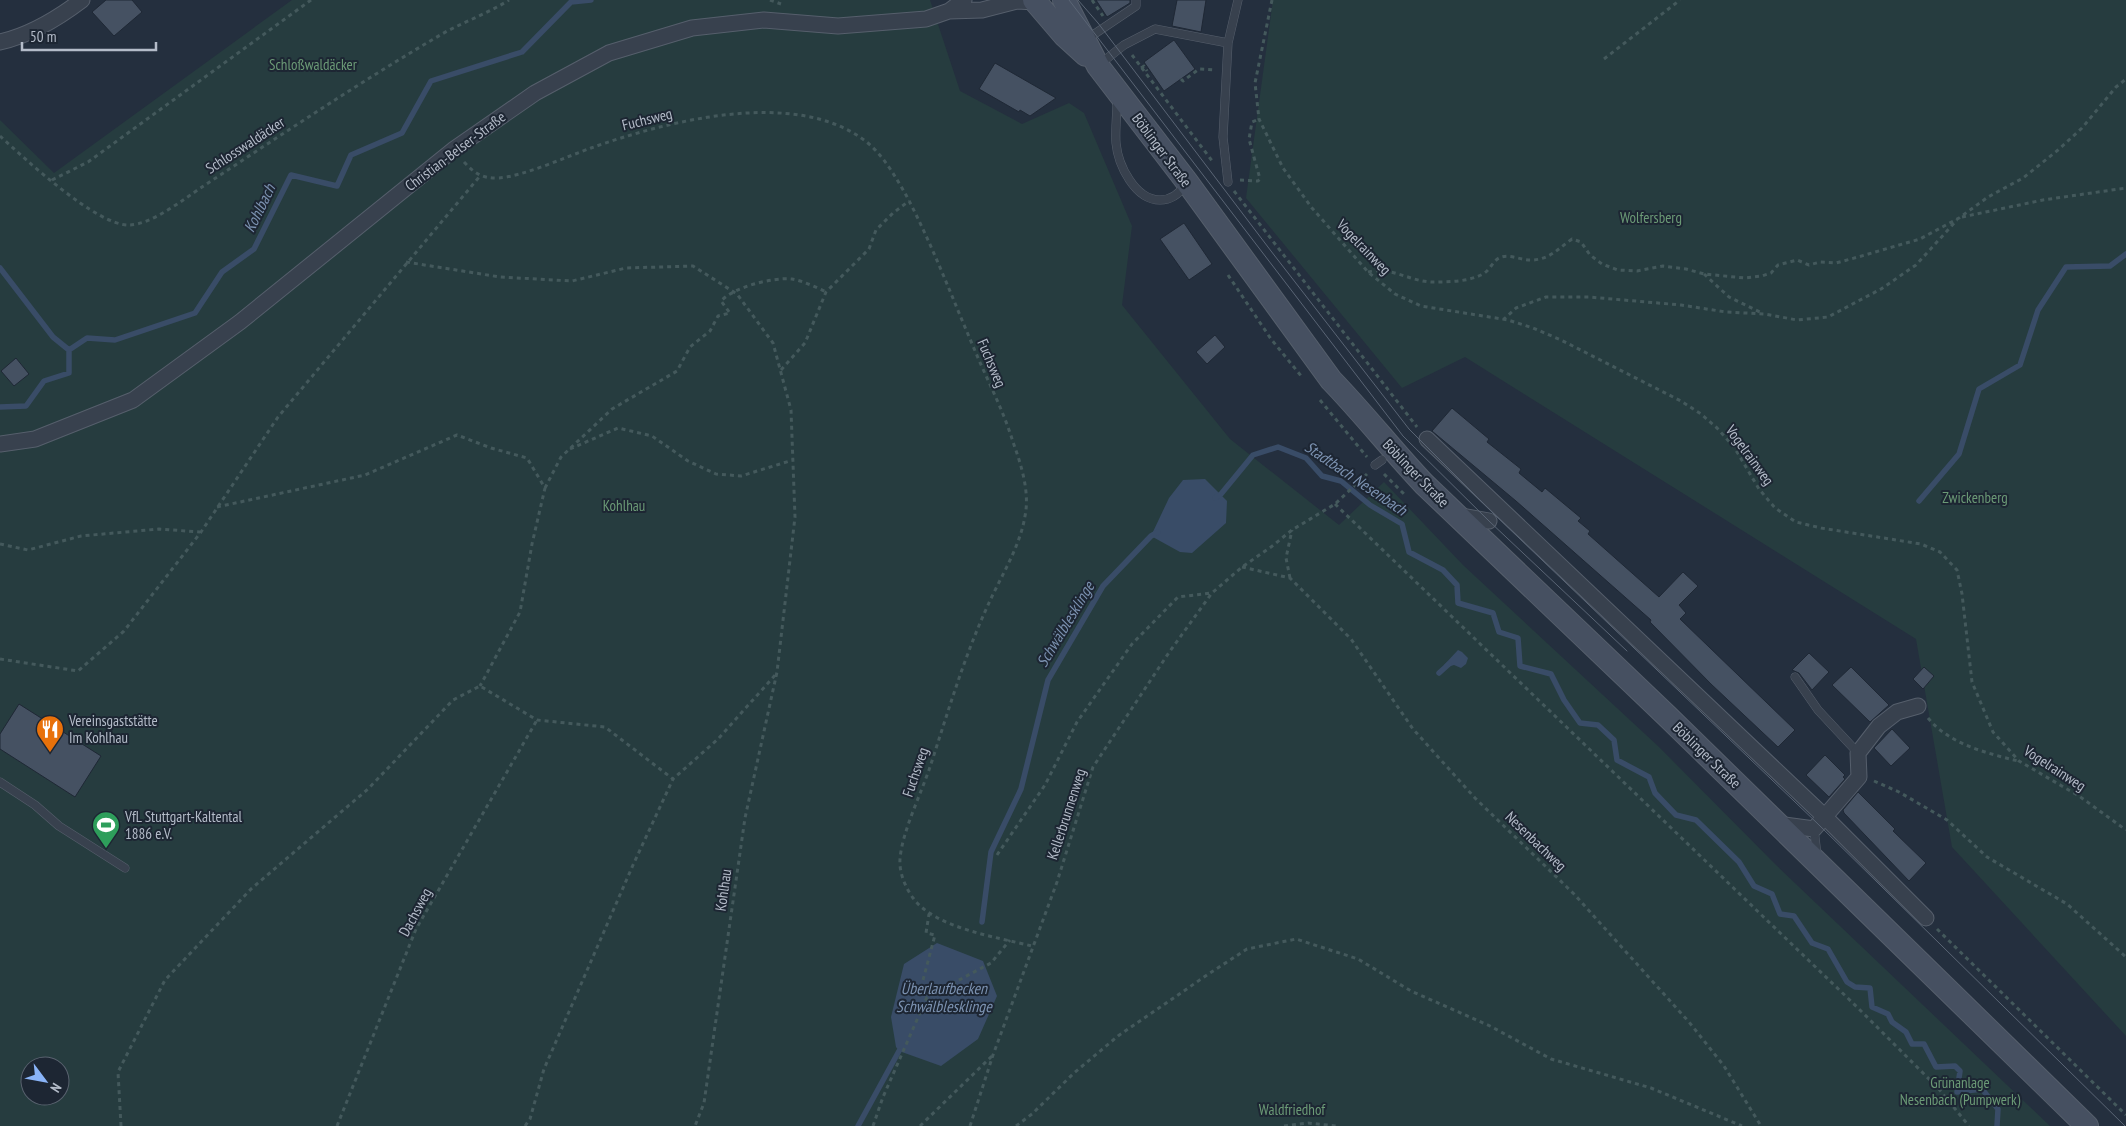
<svg xmlns="http://www.w3.org/2000/svg" width="2126" height="1126" viewBox="0 0 2126 1126" font-family="'PT Sans Narrow',sans-serif">
<rect width="100%" height="100%" fill="#242f3e"/>
<path fill="#263c3f" fill-rule="evenodd" d="M292,0H930L960,91L1022,124L1069,103L1084,113L1132,226L1122,305L1230,439L1339,525L1384,482L1463,565L1659,747L1776,865L2050,1126H0V749L101,756L19,704L0,734V120L54,173ZM30,1066H60V1096H30Z
M1273,0H2126V1036L1952,847L1916,639L1465,357L1402,388L1246,198Z"/>
<path fill="#394c67" d="M1205,479L1227,501L1226,523L1192,553L1180,552L1151,536L1169,498L1183,480Z
M1458,650L1462,652L1468,658L1466,664L1461,668L1454,665L1444,668V665Z
M937,943L983,961L997,996L978,1039L941,1066L899,1051L896,1047L891,1017L904,964Z"/>
<g fill="none" stroke-linecap="round" stroke-linejoin="round">
<path stroke="#394c67" stroke-width="5.5" d="M0,268L53,337L69,350
M0,407L26,406L44,381L69,373V350L87,338L115,340L195,313L222,272L254,249L291,175L337,186L351,155L402,133L431,81L522,52L571,2L591,0
M1215,498L1221,494L1253,455L1278,447L1306,458L1322,476L1341,481L1370,505L1402,524L1409,552L1443,570L1457,585L1458,603L1493,613L1499,632L1518,638L1520,666L1551,674L1564,700L1580,723L1598,725L1614,740L1617,760L1649,777L1655,793L1676,815L1696,820L1739,862L1754,886L1772,894L1780,914L1794,916L1812,943L1828,949L1847,982L1855,987L1870,988L1872,1007L1888,1014L1892,1022L1906,1032L1912,1044H1924L1936,1067L1955,1066L1960,1071L1957,1092L1982,1089L1998,1109L1997,1126
M1919,501L1959,454L1979,389L2020,365L2038,310L2066,267L2110,266L2126,254
M1439,673L1449,664
M982,922L991,852L1021,789L1048,680L1103,586L1151,536L1158,532
M858,1126L899,1051"/>
</g>
<path fill="#455162" stroke="#1f2835" d="M106,0H132L142,12L114,36L92,12Z
M1096,0H1130V3L1107,17Z
M1177,0H1206L1201,32L1172,26Z
M1174,40L1195,69L1164,91L1144,62Z
M995,63L1056,98L1030,116L1020,110L1019,112L979,89Z
M1184,223L1212,264L1189,280L1160,239Z
M1215,335L1225,347L1207,364L1196,352Z
M16,358L29,374L14,386L1,371Z
M1452,408L1489,439L1487,442L1521,469L1519,473L1542,492L1545,488L1581,518L1578,521L1590,531L1588,534L1659,597L1683,572L1698,586L1679,605L1686,613L1680,619L1795,730L1778,747L1711,684L1650,622L1651,620L1516,501L1432,431Z
M1809,653L1829,672L1812,690L1799,673L1792,670Z
M1851,667L1889,705L1870,722L1832,685Z
M1924,667L1934,676L1923,689L1913,679Z
M19,704L101,756L75,797L0,749V734Z
M1892,729L1910,748L1891,766L1874,748Z
M1825,755L1845,775L1843,777L1845,779L1829,797L1806,775Z
M1858,792L1895,829L1893,831L1926,863L1909,881L1844,813L1843,810Z"/>
<g fill="none" stroke-linecap="round" stroke-linejoin="round">
<g stroke="#565f6c" stroke-width="9">
<path id="service" d="M1087,39L1136,6V0
M1100,64L1124,45L1155,29L1228,43
M1117,101C1117,115 1115,130 1116,143C1118,165 1135,200 1160,200C1171,200 1179,194 1185,185
M1228,182L1223,137L1228,43L1238,0
M1375,465L1382,460
M1795,677L1818,710L1858,753
M0,782L35,805L59,826L125,868
M1814,829L1817,855"/>
</g>
<g stroke="#565f6c" stroke-width="17">
<path id="minor" d="M949,11L982,10L1017,1L1036,2
M0,42C31,35 57,19 82,0
M1427,439L1825,817L1926,918
M0,444L35,439L133,400L240,322L453,150L535,93L609,53L692,28L764,20L838,26L926,19L949,11L964,0
M1456,515L1489,521
M1777,824L1814,829L1859,777L1858,753L1879,726L1897,712L1918,706"/>
</g>
<g stroke="#565f6c" stroke-width="24">
<path id="secondary" d="M1034,0L1064,35L1086,55
M1064,0L1098,66L1187,182L1331,380C1363,413 1392,450 1424,484L1667,716L2087,1126"/>
</g>
<path stroke="#44595c" stroke-width="3" stroke-dasharray="4 4" stroke-linecap="butt" d="M770,0L781,4
M1092,0L1103,16
M1272,0L1255,83L1259,119L1283,168L1312,208L1368,272L1395,294L1421,306L1508,320L1533,328L1561,340L1681,401L1701,414L1717,428L1734,447L1759,489L1775,508L1796,522L1821,528L1921,544L1940,552L1957,570L1962,594L1972,682L1993,732L2019,761L2079,796L2126,830
M1132,55L1213,162
M1604,59L1680,0
M1141,68L1144,66L1147,71
M1181,79L1183,81L1199,69L1216,70
M0,136C25,159 97,226 129,225C151,225 184,199 202,187C281,135 360,82 442,34C463,22 487,14 509,0
M464,162C474,173 483,179 499,178C524,176 566,157 591,148C667,121 794,88 864,140C882,153 895,176 906,195C932,244 951,295 973,346C986,378 1003,409 1013,442C1021,464 1030,492 1025,516C1020,547 1001,576 988,605C964,657 948,712 930,767C921,794 902,832 900,859C899,872 905,887 913,898C935,928 996,937 1032,946
M52,180L88,162L311,0
M1240,180L1258,181L1260,179L1249,139L1252,122L1259,119
M1234,191L1417,427
M1962,217L2043,200L2126,188
M406,262L500,277L572,281L626,268L693,266L737,294L773,343L791,410L795,517L777,672L745,818L704,1103L695,1126
M1368,272C1390,266 1409,281 1431,282C1448,282 1468,282 1483,274C1490,270 1493,261 1499,258C1510,253 1521,261 1533,260C1550,259 1559,248 1572,239L1581,242L1590,255L1602,264L1618,270L1637,271L1663,266L1686,269L1704,274L1745,278L1762,276L1771,273L1778,265L1797,260L1809,265L1820,262L1836,263L1858,257L1920,239L1959,218L1988,197L2023,178L2058,150L2082,128L2116,87L2126,79
M1704,274L1729,297L1762,313
M1228,275L1271,339L1302,377
M1503,320L1516,308L1546,297H1589L1681,305L1726,312L1765,314L1797,320L1828,317L1881,289L1916,265L1957,220
M781,370L805,343L826,292L869,249L876,230L893,213L909,201
M1320,400L1367,457
M570,449L618,428L652,436L688,461L716,474L741,476L793,460
M1384,474L1404,494
M545,488L561,457L612,409L677,371L690,347L710,331L718,316L730,313L721,301C734,287 773,277 792,279C803,281 816,287 826,292
M1335,504L1857,1007L1938,1088L1969,1126
M217,507L365,475L457,435L491,448L527,458L545,488L532,544L520,612L480,686
M0,544L28,550L81,536L159,529L200,532
M1242,567L1290,578L1351,639L1413,729L1475,798L1574,894L1689,1022L1724,1066L1761,1126
M1290,578L1286,558L1292,530
M0,659L78,671L124,631L201,532L278,417L480,176
M1928,718C1949,744 1986,753 2018,761
M1874,781L1899,792L1947,820L1987,857L2067,904L2126,957
M997,855L1045,785L1077,722L1132,644L1178,597L1211,593
M1937,929L2126,1115
M923,980L935,935L926,933L929,914
M121,1126L118,1072L165,980L251,889L368,789L453,700L480,686L537,720L605,727L673,779L718,739L777,673
M337,1126L416,929L537,720
M525,1126L530,1119L544,1069L633,865L673,779
M873,1126L883,1097L927,997L991,963L1010,940
M920,1126L992,1056
M970,1126L993,1055L1057,882L1093,767L1170,651L1212,593L1242,567L1271,547L1292,530L1335,504L1367,474
M1016,1126L1032,1114L1074,1073L1118,1036L1210,973L1247,949L1296,939L1358,959L1411,991L1490,1026L1551,1059L1651,1088L1742,1126
M1284,1126L1308,1123L1336,1126"/>
<use href="#service" stroke="#38414e" stroke-width="8"/>
<use href="#minor" stroke="#38414e" stroke-width="15"/>
<use href="#secondary" stroke="#465061" stroke-width="22"/>
<path stroke="#5a6575" stroke-width="1" d="M1069,0L1403,436L1489,521L1627,651
M1078,0L1098,23L1271,251L1409,429L1495,515L1818,824L2125,1126"/>
</g>
<defs>
<g id="restaurant-pin" transform="scale(1.4375)"><path d="M0 17L-7.5 6A9.5 9.5 0 1 1 7.5 6Z" fill="#e8710a" stroke="#1d2633"/><path d="M-5-6h1v4h1v-4h1v4h1v-4h1v5L-1.5 .5V6h-2V.5L-5-1ZM5-6V6H3V1.5H1.5Q1.5-4 5-6Z" fill="#fff"/></g>
<g id="stadium-pin" transform="scale(1.4375)"><path d="M0 17L-7.5 6A9.5 9.5 0 1 1 7.5 6Z" fill="#2e9e5b" stroke="#1d2633"/><path d="M0-5a6.5 5 0 1 0 0 10a6.5 5 0 1 0 0-10ZM-3.5-1.8h7v3.6h-7Z" fill="#fff"/></g>
</defs>
<g fill-rule="evenodd">
<use href="#restaurant-pin" x="50" y="729"/>
<use href="#stadium-pin" x="106" y="825"/>
</g>
<g text-anchor="middle" dominant-baseline="central" stroke-width="4" stroke-linejoin="round" paint-order="stroke">
<g font-size="15" fill="#6b9a76" stroke="#1d2633">
<text x="313" y="64">Schloßwaldäcker</text>
<text x="1651" y="217">Wolfersberg</text>
<text x="1975" y="497">Zwickenberg</text>
<text x="624" y="505">Kohlhau</text>
<text x="1960" y="1082">Grünanlage<tspan x="1960" dy="17">Nesenbach (Pumpwerk)</tspan></text>
<text x="1292" y="1109">Waldfriedhof</text>
</g>
<g font-size="15" fill="#b4bcc9" stroke="#1d2633">
<text transform="translate(647 119) rotate(-14)">Fuchsweg</text>
<text transform="translate(245 145) rotate(-33)">Schlosswaldäcker</text>
<text transform="translate(1162 150) rotate(53)">Böblinger Straße</text>
<text transform="translate(455 151) rotate(-37)">Christian-Belser-Straße</text>
<text transform="translate(1364 247) rotate(46)">Vogelrainweg</text>
<text transform="translate(992 363) rotate(67)">Fuchsweg</text>
<text transform="translate(1750 455) rotate(54)">Vogelrainweg</text>
<text transform="translate(1416 473) rotate(46)">Böblinger Straße</text>
<text transform="translate(1707 755) rotate(44)">Böblinger Straße</text>
<text transform="translate(2055 768) rotate(33)">Vogelrainweg</text>
<text transform="translate(915 772) rotate(-71)">Fuchsweg</text>
<text transform="translate(1066 814) rotate(-72)">Kellerbrunnenweg</text>
<text transform="translate(1536 841) rotate(44)">Nesenbachweg</text>
<text transform="translate(723 890) rotate(-82)">Kohlhau</text>
<text transform="translate(415 912) rotate(-62)">Dachsweg</text>
</g>
<g font-size="15" fill="#b4bcc9" stroke="#1d2633" text-anchor="start">
<text x="69" y="720">Vereinsgaststätte<tspan x="69" dy="17">Im Kohlhau</tspan></text>
<text x="125" y="816">VfL Stuttgart-Kaltental<tspan x="125" dy="17">1886 e.V.</tspan></text>
</g>
<g font-size="16" font-style="italic" fill="#7c92b1" stroke="#1d2633">
<text transform="translate(259 208) rotate(-64)">Kohlbach</text>
<text transform="translate(1356 478) rotate(34)">Stadtbach Nesenbach</text>
<text transform="translate(1065 624) rotate(-59)">Schwälblesklinge</text>
<text x="944" y="988">Überlaufbecken<tspan x="944" dy="18">Schwälblesklinge</tspan></text>
</g>
</g>
<g transform="translate(45 1081) rotate(122)"><circle r="24" fill="#1d2633" stroke="#59626f"/>
<path d="M0-4L9 19L0 12L-9 19Z" fill="#8ab4f8"/>
<text y="-8" font-size="14" font-weight="bold" text-anchor="middle" fill="#b4bcc9">N</text>
</g>
<path d="M22 42v8h134v-8" fill="none" stroke="#b4bcc9" stroke-width="2.5"/>
<text x="30" y="42" font-size="15" fill="#b4bcc9" stroke="#1d2633" stroke-width="4" paint-order="stroke">50 m</text>
</svg>
